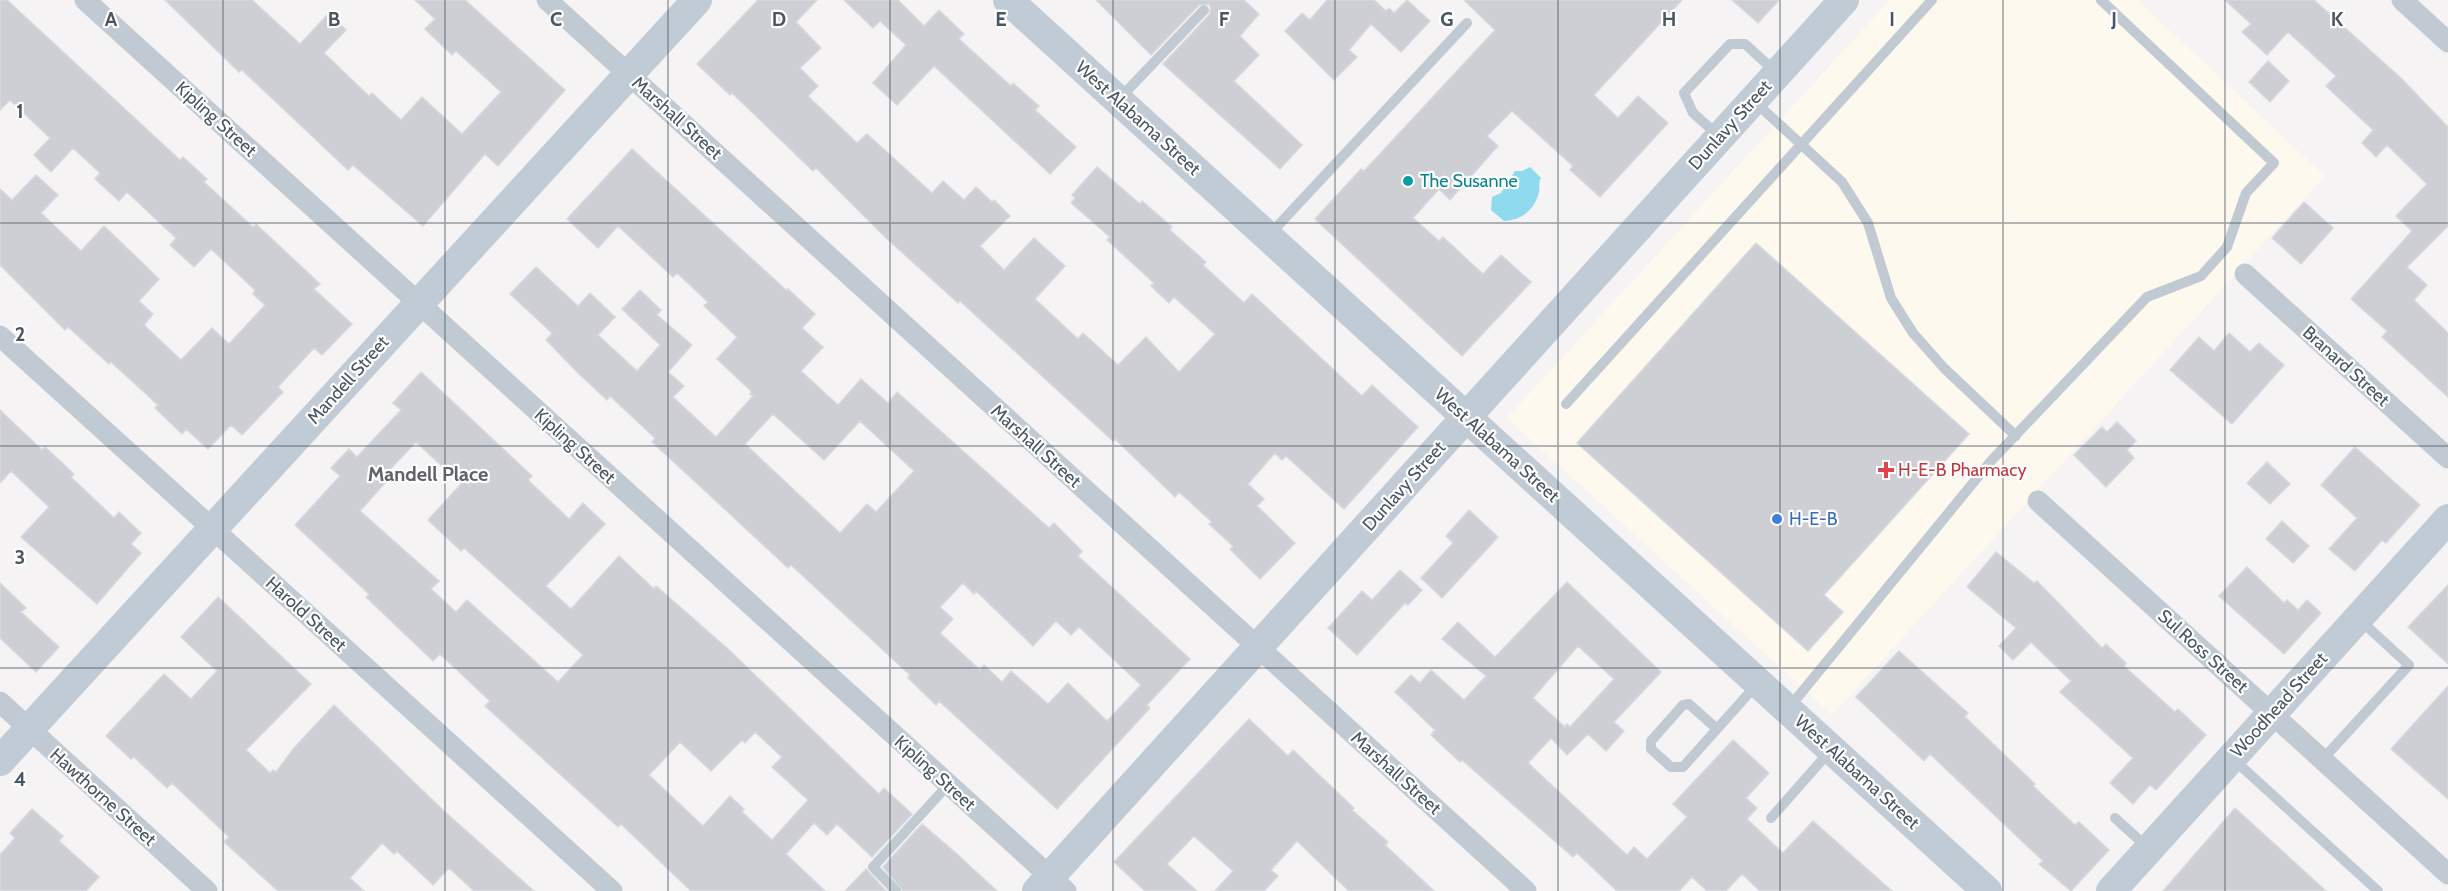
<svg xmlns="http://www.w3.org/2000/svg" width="2448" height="891" viewBox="0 0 2448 891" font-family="Cabin,sans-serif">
<rect width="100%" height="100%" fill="#f5f3f3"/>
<path fill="#fdf9ef" d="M1890,0H2137L2325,176L1832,715L1507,418Z"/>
<path fill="#90daee" d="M1530,167L1541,178C1538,183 1540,186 1539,192C1535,210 1521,220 1504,221L1491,210L1492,197L1501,193L1515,171H1522Z"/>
<path fill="#cdcfd5" stroke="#d7d9de" stroke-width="1.5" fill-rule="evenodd" d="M0,0H7L180,160L183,157L207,179L204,182L253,227L256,224L320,284L314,289L352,324L322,355L314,348L278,387L283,392L242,435L231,425L208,449L186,429L182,434L155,408L158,405L111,362L109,364L68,327L65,330L0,265V189L12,200L36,175L58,195L41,213L81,251L104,226L159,279L139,301L153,314L144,325L181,360L212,328L229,344L265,305L253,294L255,290L211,249L194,267L170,245L176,238L127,192L119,201L95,179L100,173L73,148L51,172L34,155L50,138L10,100L0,110Z
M165,0H252L300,44L329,13L346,30L324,53L369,96L372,93L401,120L422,97L462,134L501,92L456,51L452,55L425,29L435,19L415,0H465L565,90L498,166L485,154L423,226L353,165L348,170L242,70L239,72Z
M758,0H817L796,22L821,48L800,68L818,86L808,96L857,143L867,134L932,193L943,181L964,200L976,187L992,202L994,200L1010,216L980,246L1004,270L1034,238L1065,266L1035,299L1078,339L1083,333L1118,365L1146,337L1179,372L1215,334L1174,297L1169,303L1151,286L1154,283L1107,240L1110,237L1071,203L1075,198L1072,195L1097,167L1140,204L1142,201L1172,227L1170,230L1206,262L1203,265L1244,303L1252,294L1362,396L1372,385L1418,427L1344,509L1286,456L1282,460L1275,453L1248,484L1264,499L1257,506L1295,543L1260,579L1230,549L1233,546L1209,524L1212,522L1179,492L1175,497L1115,439L1113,441L960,301L958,303L885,237L816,168L813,171L732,93L730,95L697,64Z
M844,0H898L924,26L939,10L964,34L959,39L1011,86L1013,83L1039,106L1035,110L1076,147L1050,174L934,66L897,105L873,83L906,45L880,21L873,28Z
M1096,0H1244L1259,14L1240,36L1259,55L1234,81L1302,145L1280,169L1163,64L1209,15L1211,8L1209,4L1199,5L1151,55Z
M1327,0H1374L1386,11L1389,8L1394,13L1407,0L1430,21L1401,52L1371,24L1349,50L1357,57L1334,80L1285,31L1302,13L1310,20Z
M1464,0H1682L1594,95L1618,118L1638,96L1668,123L1600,197L1570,170L1573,166L1512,111L1487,136L1498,146L1450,200L1439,189L1413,218L1439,241L1443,237L1483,274L1501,255L1531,282L1462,356L1315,219L1361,169L1364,171L1495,30Z
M1732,0H1779L1758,23Z
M2225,0H2314L2402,79L2448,127V226L2407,267L2427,285L2414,300L2448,333V397L2382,337L2387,331L2351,299L2412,231L2396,216L2427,184L2387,145L2376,157L2362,143L2373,130L2326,86L2336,76L2288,32L2267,55L2242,32L2251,24Z
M2268,61L2289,81L2270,102L2249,82Z
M632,149L786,290L788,289L815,314L802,328L823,347L801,371L838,405L861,379L888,403L897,392L1049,528L1054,523L1082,551L1078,556L1190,659L1147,705L1150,708L1057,809L939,701L936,705L908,678L910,675L791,565L788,568L716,501L652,442L655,438L610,396L607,400L578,373L546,340L552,333L510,294L536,267L578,306L590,293L615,317L598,335L637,371L660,345L622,309L640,290L661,310L657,315L692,345L668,372L684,386L673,397L716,437L753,396L750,394L752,392L717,359L737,337L704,306L708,302L677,273L673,277L618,226L598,248L567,219ZM773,414L824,460L860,421L914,471L876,512L867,504L840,533L745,444ZM963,583L974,594L976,591L1033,646L1056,621L1071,635L1079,627L1141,685L1107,721L1068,683L1048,704L1011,671L1002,682L984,665L980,670L940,633L953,619L940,607Z
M2304,202L2333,228L2301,264L2272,238Z
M1756,243L1969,434L1824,595L1843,612L1808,651L1577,443Z
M2229,333L2250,352L2259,343L2284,365L2232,424L2170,370L2199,337L2214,351Z
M421,372L532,476L528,480L569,519L583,503L605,524L546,586L571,609L619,556L654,589L656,586L728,649L879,794L884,788L912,814L872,857L837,824L827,835L814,823L786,854L825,891H691L621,824L618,827L485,706L490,701L440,654L433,661L366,597L369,594L295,525L340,476L331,468L349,449L357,457L401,410L393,403ZM416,442L461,484L428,520L461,551L464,548L583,655L558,682L467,600L456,612L431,589L439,581L360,511L385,483L381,479ZM755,732L782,757L772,767L808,800L772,840L742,812L744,809L730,796L703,826L649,775L680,742L711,771L742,740L745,743Z
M0,410L42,450L45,447L74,474L71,477L114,518L119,512L141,533L131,544L141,553L97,604L21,537L49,507L11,471L0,483Z
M2117,422L2136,441L2127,450L2134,458L2106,487L2074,455L2102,427L2107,432Z
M2355,447L2420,505L2386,543L2382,540L2355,571L2329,549L2357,518L2321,485Z
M2267,462L2290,484L2270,504L2247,483Z
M1469,510L1498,537L1442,598L1421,578L1453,543L1446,536Z
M2282,521L2309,546L2293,563L2266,539Z
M1996,552L2034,583L2037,581L2102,648L2106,644L2126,663L2124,666L2175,712L2178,709L2206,735L2156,790L2150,785L2133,804L2110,783L2133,758L2060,692L2071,681L2031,642L2013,660L1999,646L2016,628L1967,587Z
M2247,567L2284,603L2287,600L2298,610L2307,600L2321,613L2284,654L2219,596Z
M1400,570L1422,590L1408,605L1405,603L1357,655L1328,628L1362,591L1372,600Z
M1567,582L1661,672L1614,722L1624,731L1606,751L1588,734L1567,755L1551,738L1528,763L1627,855L1634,847L1647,859L1687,817L1673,804L1733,740L1769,773L1746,798L1757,808L1747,819L1783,853L1813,821L1892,891H1760L1742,874L1726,891H1707L1692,877L1679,891H1617L1577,853L1573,857L1462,760L1460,762L1431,735L1435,730L1395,692L1411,675L1420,683L1431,670L1464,700L1486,676L1442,639L1458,622L1495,657ZM1578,646L1614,679L1570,727L1567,724L1565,727L1533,698Z
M0,583L26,608L21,612L59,647L36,672L0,638Z
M2448,585V664L2408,627Z
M218,597L311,684L246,750L270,773L273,770L276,772L294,748L334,705L444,811L534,891H474L449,868L433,885L397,851L394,854L382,843L350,878L364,891H278L224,842L229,837L172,783L167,788L134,757L131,759L106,736L164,674L191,699L217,671L181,637Z
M1899,651L1968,713L1965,717L2035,784L2033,786L2075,825L2079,822L2109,850L2071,891L2039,864L2043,861L1930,754L1924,761L1856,697Z
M2448,686V799L2391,749Z
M1249,719L1288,756L1293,750L1354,808L1352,810L1388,842L1385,845L1434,891H1349L1297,841L1271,870L1278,876L1264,891H1215L1233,871L1194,836L1167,864L1197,891H1145L1114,862Z
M2235,808L2326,891H2163Z
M32,809L63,836L59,841L99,877L86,891H0V855L15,838L10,833Z
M922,824L957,854L997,891H903L883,867Z
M866,869L886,891H845Z"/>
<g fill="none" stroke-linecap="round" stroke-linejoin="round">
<path stroke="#c1cad2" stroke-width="10" d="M1120,98L1204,10
M1755,102L1842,182L1868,223L1891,298L1913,333L1944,368L2016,436
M1719,136L1693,113L1684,93L1730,44H1745L1777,73
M1270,234L1467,23
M1566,404L1932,0
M1788,709L1991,461L2147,297L2201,276L2227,247L2246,193L2274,163L2101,0
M1717,729L1689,704L1683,705L1651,741V749L1671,767H1683L1758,683
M2232,758L2378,891
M2322,760L2409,665L2360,620
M1771,818L1830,751
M2115,818L2147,847
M896,891L873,867L948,785"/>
<path stroke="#c1cad2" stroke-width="21" d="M85,0L1066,891
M547,0L1526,891
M2402,0L2448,42
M2245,274L2448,458
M0,336L612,891
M2038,501L2448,874
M0,702L207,891"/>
<path stroke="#c1cbd6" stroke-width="30" d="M1008,0L1987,891
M0,761L697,0
M1037,891L1844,0
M2111,891L2448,519"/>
</g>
<path fill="none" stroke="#4a5661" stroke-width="1.5" stroke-opacity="0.55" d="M223,0V891M445,0V891M668,0V891M890,0V891M1113,0V891M1335,0V891M1558,0V891M1780,0V891M2003,0V891M2225,0V891M0,223H2448M0,446H2448M0,668H2448"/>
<circle fill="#0f9aa8" stroke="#fff" stroke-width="2" cx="1408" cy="181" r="6"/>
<path fill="#e0444e" stroke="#fff" stroke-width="2" d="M1883 461h6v6h6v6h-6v6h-6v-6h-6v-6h6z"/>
<circle fill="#3f7fe0" stroke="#fff" stroke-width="2" cx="1777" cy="519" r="6"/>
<g text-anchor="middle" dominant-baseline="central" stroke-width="4.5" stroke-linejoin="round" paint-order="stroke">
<g font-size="18" fill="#4a5661" stroke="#fff">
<text transform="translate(677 118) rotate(42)">Marshall Street</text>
<text transform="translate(1138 118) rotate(42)">West Alabama Street</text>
<text transform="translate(216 119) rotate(42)">Kipling Street</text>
<text transform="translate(1730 125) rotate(-48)">Dunlavy Street</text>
<text transform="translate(2346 366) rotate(42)">Branard Street</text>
<text transform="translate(348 380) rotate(-48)">Mandell Street</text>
<text transform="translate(1497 445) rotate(42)">West Alabama Street</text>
<text transform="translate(575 446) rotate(42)">Kipling Street</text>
<text transform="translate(1036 446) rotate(42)">Marshall Street</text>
<text transform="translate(1404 486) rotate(-48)">Dunlavy Street</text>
<text transform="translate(306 614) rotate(42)">Harold Street</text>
<text transform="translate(2203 651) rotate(42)">Sul Ross Street</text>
<text transform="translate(2279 705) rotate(-48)">Woodhead Street</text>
<text transform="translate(1857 772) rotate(42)">West Alabama Street</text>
<text transform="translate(935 773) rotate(42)">Kipling Street</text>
<text transform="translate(1396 773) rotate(42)">Marshall Street</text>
<text transform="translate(103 797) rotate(42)">Hawthorne Street</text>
</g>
<g font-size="18" fill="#0d838f" stroke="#fff" text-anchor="start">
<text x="1420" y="181">The Susanne</text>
</g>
<g font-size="18" fill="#be3a42" stroke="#fff" text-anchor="start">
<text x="1898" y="470">H-E-B Pharmacy</text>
</g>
<g font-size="18" fill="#366cbe" stroke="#fff" text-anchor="start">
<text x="1789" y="519">H-E-B</text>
</g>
<g font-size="20" font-weight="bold" fill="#5f6368" stroke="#fff">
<text x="428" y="474">Mandell Place</text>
</g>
</g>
<g font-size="20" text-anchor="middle" font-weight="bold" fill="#4a5661" stroke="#fff" stroke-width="4.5" stroke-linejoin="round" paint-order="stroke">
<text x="111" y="26">A</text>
<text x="334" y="26">B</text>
<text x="556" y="26">C</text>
<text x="779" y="26">D</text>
<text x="1001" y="26">E</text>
<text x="1224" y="26">F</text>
<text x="1447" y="26">G</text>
<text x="1669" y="26">H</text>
<text x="1892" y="26">I</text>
<text x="2114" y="26">J</text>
<text x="2337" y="26">K</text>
<text x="20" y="118">1</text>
<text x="20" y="341">2</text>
<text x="20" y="564">3</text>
<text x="20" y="786">4</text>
</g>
</svg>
